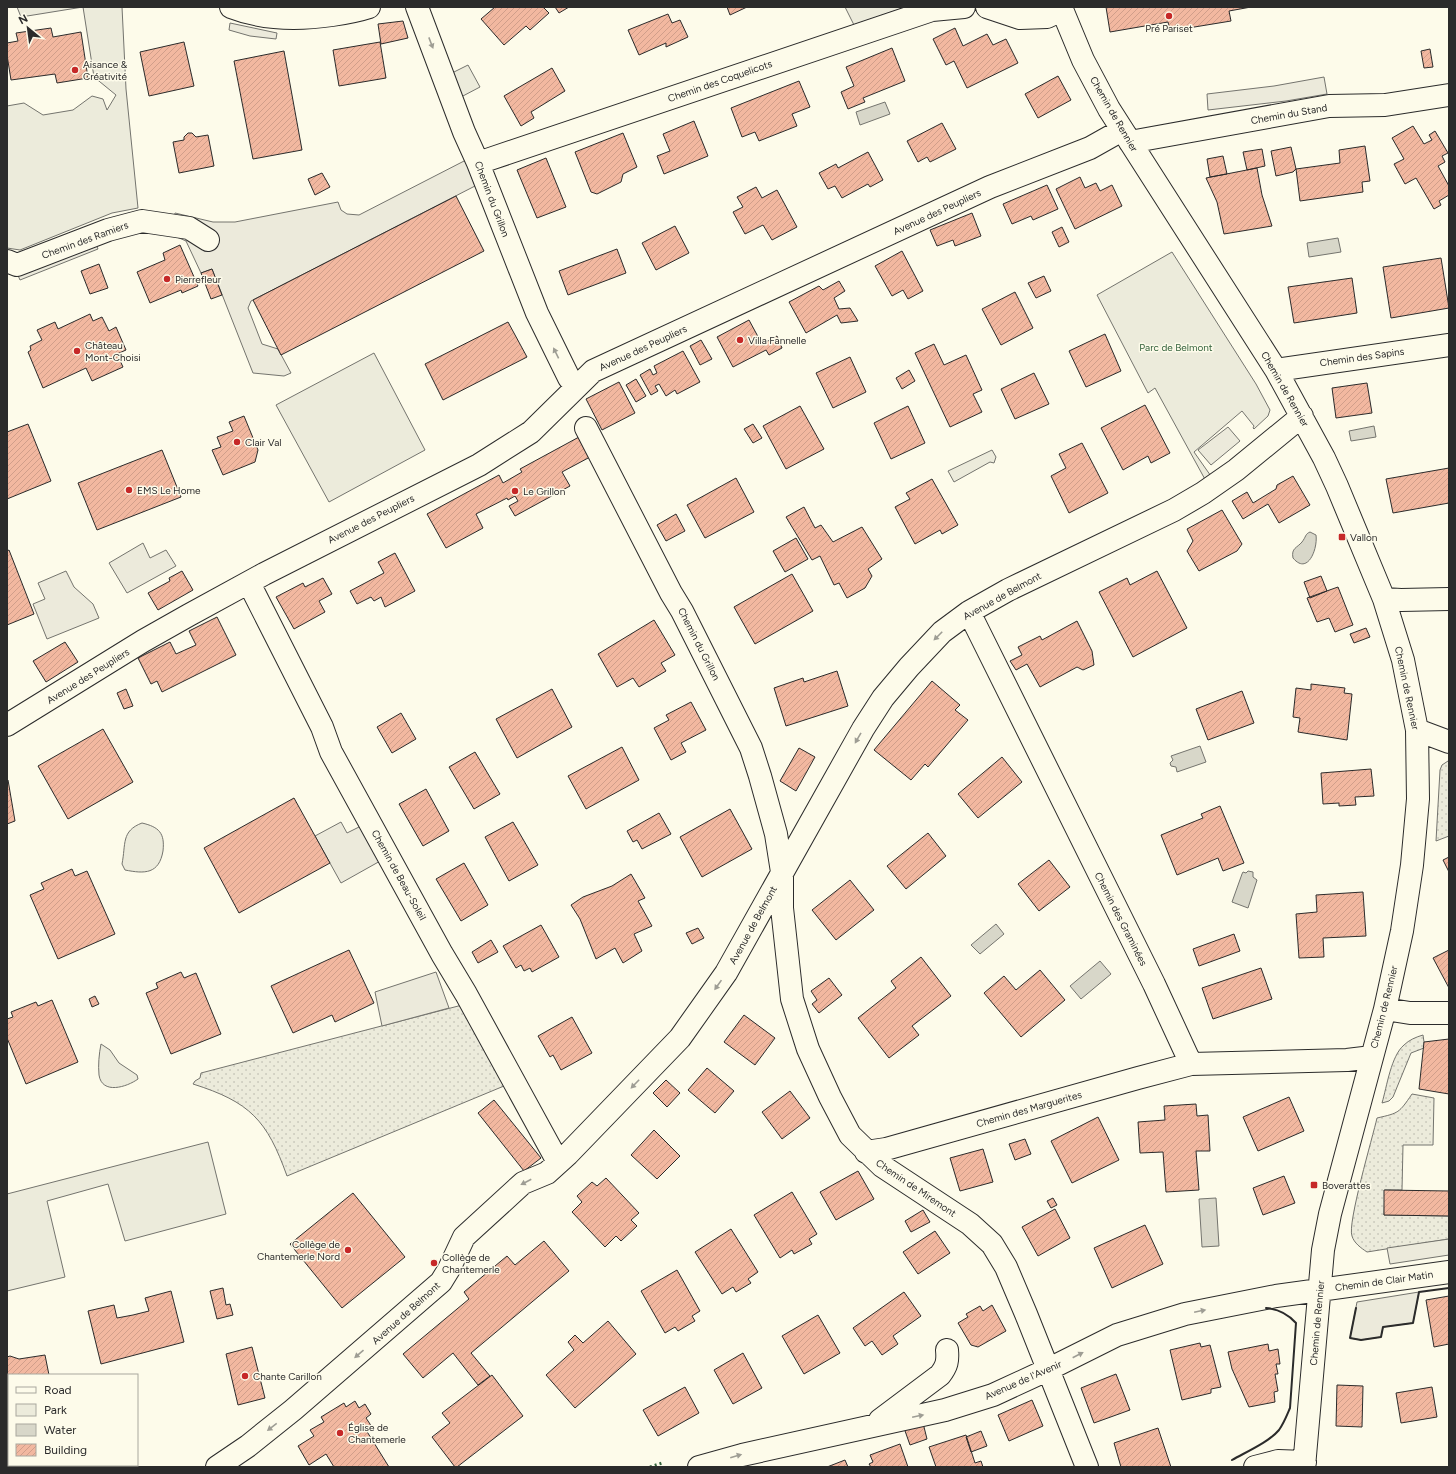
<svg xmlns="http://www.w3.org/2000/svg" width="1456" height="1474" viewBox="0 0 1456 1474" font-family="Figtree,sans-serif">
<defs>
<pattern id="grass-dots" width="8" height="8" patternUnits="userSpaceOnUse"><rect width="8" height="8" fill="#ecebdb"/><path d="M2 2h.1M6 6h.1" fill="none" stroke="#cbcabc" stroke-width="1.8" stroke-linecap="round"/></pattern>
<pattern id="building-hatch" width="6" height="6" patternUnits="userSpaceOnUse"><rect width="6" height="6" fill="#f2b8a0"/><path d="M-1 1l2-2M0 6l6-6M5 7l2-2" fill="none" stroke="#d09e8a"/></pattern>
</defs>
<rect width="100%" height="100%" fill="#fdfbea"/>
<path fill="url(#grass-dots)" stroke="#74746e" d="M1448,761H1449V836L1436,841L1440,770L1442,765Z
M466,1004L504,1086L287,1176C267,1120 250,1102 193,1084L195,1081L200,1078L201,1073Z
M1423,1035L1424,1042V1048L1411,1053L1393,1097L1389,1101L1382,1103C1387,1086 1391,1056 1404,1045C1409,1040 1416,1037 1423,1035Z
M1412,1094L1434,1098L1433,1145H1403L1402,1190H1385L1384,1215L1449,1216V1239L1367,1252C1361,1248 1354,1243 1352,1236C1347,1224 1373,1136 1377,1118C1399,1113 1399,1113 1412,1094Z"/>
<path fill="#ecebdb" stroke="#74746e" d="M17,7H122L126,89L138,208L112,213L20,250L7,248V106L24,103L43,115L73,110L92,96L103,99L107,110L116,95L94,77L83,7L21,17Z
M845,7H906L854,25Z
M468,65L480,87L461,97L452,73Z
M1172,252L1256,384L1270,410L1268,416L1254,429L1253,428L1254,426L1242,411L1194,452L1213,479L1207,483L1155,388L1148,393L1097,295Z
M374,353L425,450L329,502L276,405Z
M992,450L996,457L994,463L990,462L954,482L948,471Z
M142,823C159,827 165,833 163,851C159,874 145,874 125,870L122,864C126,844 121,831 142,823Z
M101,1044L110,1050L119,1063L137,1075L138,1079C127,1087 102,1095 99,1075C98,1065 99,1054 101,1044Z
M208,1142L226,1214L125,1241L108,1184L47,1201L65,1277L7,1291V1194Z"/>
<path fill="#eceadb" stroke="#74746e" d="M230,23L277,33L276,39L250,36L229,30Z
M1324,77L1327,94L1286,101L1208,110L1207,94L1274,86Z
M466,160L475,186L251,301L248,308L262,344L278,349L291,373L284,376L253,373L212,269L201,273L186,241L170,234L175,213L213,222H235L338,202L341,210L347,214L359,215Z
M95,242L98,249L20,280L17,273Z
M1228,427L1240,441L1211,465L1198,450Z
M143,543L150,558L166,550L176,566L127,593L109,563Z
M66,571L74,587L93,604L99,618L47,639L33,604L45,599L38,583Z
M341,822L347,833L363,825L382,860L341,883L315,836Z
M436,972L449,1008L382,1026L375,992Z
M1449,1239V1255L1390,1264L1387,1248Z
M1419,1292L1413,1323L1383,1327L1381,1337L1361,1340L1350,1338L1357,1302Z"/>
<path fill="#d8d7c9" stroke="#74746e" d="M885,102L890,114L860,125L856,112Z
M1338,238L1341,252L1309,257L1307,243Z
M1374,426L1376,437L1351,441L1349,431Z
M1310,532L1316,535C1318,548 1308,576 1293,558C1291,548 1297,548 1302,542C1306,537 1305,534 1310,532Z
M1200,746L1206,762L1177,772L1176,767L1171,766L1170,763L1173,760L1171,756Z
M1248,871L1253,872V877L1257,880L1248,908L1232,902L1242,874L1243,872L1246,873Z
M996,924L1004,934L980,954L971,945Z
M1100,961L1111,974L1081,999L1070,986Z
M1216,1198L1219,1246L1202,1247L1199,1199Z"/>
<path fill="url(#building-hatch)" stroke="#2b2b2b" d="M495,7H543L549,13L530,30L526,26L504,45L481,19Z
M555,7H569L559,13Z
M727,7H747L730,15Z
M1106,7H1251L1229,11L1231,21L1170,31L1168,22L1110,32Z
M668,14L672,23L680,20L688,37L666,47V43L639,55L628,30Z
M403,21L408,38L381,44L378,24Z
M51,28L53,37L81,32L88,78L57,83L55,74L11,80L7,55V43L18,41L16,33Z
M955,28L963,46L987,34L993,45L1006,39L1018,63L967,88L954,61L946,65L933,39Z
M184,42L194,86L149,96L140,52Z
M380,42L386,78L339,86L333,50Z
M892,48L905,81L863,98L865,102L848,109L841,92L854,86L846,67Z
M1430,49L1433,67L1424,68L1421,51Z
M284,51L302,150L253,159L234,61Z
M552,68L565,91L531,112L534,118L521,126L504,96Z
M1058,76L1071,100L1038,118L1025,94Z
M799,81L810,107L792,114L797,126L759,141L755,132L742,137L731,108Z
M694,121L708,156L664,174L657,156L670,151L663,134Z
M942,123L956,149L930,162L927,157L918,162L907,141Z
M1413,126L1424,144L1432,140L1429,135L1435,131L1448,153L1442,156L1445,162L1438,166L1449,186V195L1439,201L1441,205L1434,209L1416,178L1405,184L1394,164L1404,159L1392,138Z
M188,133H192L196,137L208,135L214,166L179,173L173,142L184,140V137Z
M623,133L637,167L623,174L621,182L597,194L591,192L575,152Z
M1365,146L1370,181L1362,182L1363,192L1300,201L1296,169L1340,163L1339,150Z
M1291,147L1296,169L1293,172L1276,176L1271,151Z
M1262,149L1265,166L1247,170L1243,152Z
M868,152L883,180L870,187L868,184L842,198L835,186L828,189L819,173L836,164L838,168Z
M1223,156L1227,174L1210,177L1207,159Z
M546,158L566,207L537,218L517,170Z
M1257,168L1262,195L1272,226L1224,234L1217,202L1206,178Z
M322,173L330,187L315,195L308,179Z
M1080,177L1085,188L1096,183L1100,191L1112,185L1122,206L1075,229L1056,189Z
M1047,185L1058,209L1033,220L1031,216L1012,224L1003,204Z
M756,187L762,198L777,190L797,227L772,240L763,225L745,234L733,212L743,207L737,197Z
M456,196L484,251L281,355L253,300Z
M972,213L981,236L955,246L953,240L937,246L930,230Z
M675,226L689,253L656,270L642,243Z
M1062,227L1069,242L1059,247L1052,232Z
M180,245L198,286L182,293L181,290L150,303L137,272L165,260L163,253Z
M617,249L626,273L568,295L559,271Z
M902,251L923,291L908,299L903,290L892,296L875,266Z
M1441,258L1449,308L1391,318L1383,267Z
M99,264L108,288L90,294L81,271Z
M212,269L222,295L211,299L201,273Z
M1044,276L1051,291L1036,298L1028,283Z
M1352,278L1357,313L1294,323L1288,287Z
M839,281L845,291L834,298L839,309L850,308L858,321L841,323L837,315L806,333L789,302L819,286L823,290Z
M1015,292L1033,328L1001,345L982,309Z
M90,314L93,321L102,317L109,331L116,327L126,350L117,354L123,367L92,381L86,368L43,388L28,352L31,350L30,346L42,340L37,330L55,322L58,329Z
M749,320L762,344L777,336L782,348L769,355L766,350L733,367L717,337Z
M508,322L527,357L443,400L425,364Z
M1105,334L1121,371L1086,387L1069,351Z
M701,340L712,359L700,365L690,346Z
M934,344L944,365L966,355L982,390L973,394L982,412L950,427L915,353Z
M683,351L700,382L677,394L675,390L666,396L659,384L655,386L658,391L651,395L640,375L650,369L653,375L657,373L654,366Z
M850,357L866,392L833,408L816,373Z
M909,370L915,381L902,389L896,378Z
M1034,373L1049,404L1015,419L1001,389Z
M636,379L646,396L636,402L626,385Z
M619,382L635,413L602,430L586,399Z
M1367,383L1372,413L1336,418L1332,388Z
M1145,405L1170,453L1151,463L1148,456L1123,470L1101,428Z
M800,406L824,449L786,469L763,426Z
M908,406L925,443L891,459L874,423Z
M244,416L258,450L255,462L223,475L212,450L221,447L217,437L233,431L229,422Z
M28,424L51,481L7,499V432Z
M753,424L762,438L753,443L744,429Z
M579,437L590,457L562,472L570,486L515,516L509,506L518,501L515,496L508,500L507,498L476,514L483,528L446,548L427,514L499,475L503,483L522,472L520,469Z
M1082,443L1108,493L1069,513L1051,476L1066,468L1059,454Z
M162,450L181,497L97,530L78,483Z
M1449,468V503L1393,513L1386,479Z
M1293,476L1310,505L1279,523L1268,504L1243,519L1232,501L1247,492L1253,503L1276,489L1277,485Z
M736,478L754,512L705,538L687,505Z
M932,479L958,525L942,534L940,530L915,544L895,507L910,499L906,493Z
M804,507L815,528L821,525L833,542L862,527L882,559L868,569L872,576L865,588L847,598L839,583L834,585L820,556L812,560L786,517Z
M1222,510L1242,544L1237,551L1199,571L1187,551L1193,541L1187,529Z
M676,514L685,531L666,541L657,525Z
M796,538L808,559L785,572L773,551Z
M9,550L34,614L7,625V551Z
M395,553L415,591L385,607L381,597L374,601L371,597L357,604L350,591L384,573L378,562Z
M182,571L193,590L158,610L148,593L170,581L169,578Z
M1157,571L1187,628L1133,657L1099,592L1127,578L1130,585Z
M792,574L813,611L755,644L734,607Z
M1321,576L1327,591L1310,598L1304,582Z
M323,578L332,594L319,601L325,612L294,629L276,597L303,583L305,587Z
M1338,587L1353,625L1335,632L1329,618L1317,622L1307,598Z
M217,617L236,655L162,692L157,681L151,684L138,658L170,642L176,654L196,645L189,631Z
M654,620L675,655L661,663L666,671L639,687L633,678L617,687L598,654Z
M1077,621L1092,651L1094,665L1083,670L1077,667L1040,687L1027,664L1016,670L1010,661L1022,655L1018,647L1040,636L1042,640Z
M1366,628L1370,637L1354,643L1350,634Z
M65,642L78,662L46,682L33,661Z
M837,671L848,706L786,726L774,688L803,678L804,682Z
M932,681L960,705L955,710L968,720L928,767L925,764L911,780L874,750Z
M1311,684L1345,688L1344,693L1352,694L1347,740L1298,732L1300,718L1293,717L1296,688L1311,690Z
M126,689L133,706L124,709L117,693Z
M552,689L572,727L517,758L496,719Z
M1242,691L1254,723L1208,740L1196,709Z
M691,702L706,730L681,743L686,752L671,760L654,728L669,720L666,715Z
M401,713L416,739L392,753L377,727Z
M103,729L133,782L68,819L38,766Z
M622,747L639,780L586,809L568,776Z
M799,748L815,757L796,791L780,781Z
M475,752L500,794L474,809L449,767Z
M1002,757L1022,782L978,818L958,794Z
M1371,769L1374,796L1355,797L1356,805L1339,806V803L1323,804L1321,773Z
M7,780H8L15,821L7,824Z
M426,789L449,831L423,846L399,804Z
M294,798L330,863L239,913L204,848Z
M1220,806L1244,863L1223,871L1218,858L1177,875L1161,835L1203,818L1201,814Z
M730,809L752,849L702,877L680,837Z
M659,813L671,834L642,849L637,840L633,842L627,831Z
M513,822L538,865L509,881L485,837Z
M928,833L946,856L906,889L887,866Z
M1449,857V872L1443,860Z
M1049,860L1070,887L1039,911L1018,884Z
M464,863L488,905L461,921L436,879Z
M72,869L75,876L87,871L115,934L58,959L30,895L44,889L41,883Z
M631,874L645,898L638,901L652,926L634,934L642,951L623,963L615,948L596,959L580,919L571,905L583,897L612,886Z
M850,880L874,910L836,940L812,910Z
M1363,892L1366,936L1323,938L1324,957L1299,958L1296,914L1317,912L1316,895Z
M541,925L559,957L532,972L530,968L524,971L521,965L516,968L503,946Z
M698,928L704,938L692,944L686,933Z
M1234,934L1240,951L1199,966L1193,949Z
M491,940L498,952L478,963L472,952Z
M349,950L374,1003L335,1022L332,1015L293,1033L271,986Z
M1449,950V988L1433,958Z
M921,957L951,996L912,1026L919,1035L889,1058L858,1018L896,988L891,981Z
M1261,968L1272,999L1213,1019L1202,988Z
M1040,970L1065,1000L1021,1037L984,993L1004,976L1016,990Z
M181,972L184,978L196,973L221,1034L171,1054L146,993L158,988L156,983Z
M829,978L842,995L819,1013L812,1004L817,1000L811,991Z
M95,996L99,1004L92,1007L89,999Z
M52,1000L78,1062L26,1084L7,1038V1019L13,1017L11,1012L36,1002L38,1006Z
M744,1015L775,1038L755,1065L724,1042Z
M572,1017L592,1053L561,1070L553,1055L550,1057L538,1036Z
M1449,1039V1094L1419,1089L1424,1042Z
M707,1068L734,1091L715,1113L688,1090Z
M666,1080L680,1093L667,1107L653,1093Z
M790,1091L810,1118L782,1139L762,1112Z
M1289,1097L1304,1131L1258,1151L1243,1117Z
M494,1100L541,1158L524,1171L478,1113Z
M1196,1104L1197,1116L1208,1115L1210,1151H1196L1199,1190L1166,1192L1163,1152L1140,1153L1138,1122L1165,1120L1164,1106Z
M1098,1117L1119,1160L1072,1183L1051,1141Z
M654,1130L680,1156L657,1179L631,1155Z
M1025,1139L1031,1154L1015,1160L1009,1144Z
M983,1149L993,1182L960,1191L950,1158Z
M858,1171L874,1199L836,1220L820,1192Z
M1284,1176L1295,1203L1263,1215L1253,1188Z
M606,1178L639,1213L631,1220L637,1226L621,1241L616,1236L605,1247L572,1212L582,1202L577,1196L592,1182L597,1186Z
M1384,1190L1449,1191V1216L1384,1215Z
M792,1192L817,1234L809,1239L812,1244L794,1254L792,1250L780,1258L754,1215Z
M353,1193L405,1257L342,1308L290,1244Z
M1053,1198L1057,1205L1051,1208L1047,1201Z
M1055,1209L1070,1238L1038,1256L1022,1227Z
M923,1210L930,1222L911,1232L905,1221Z
M1145,1225L1163,1264L1112,1288L1094,1248Z
M731,1229L758,1272L748,1279L751,1283L736,1292L733,1287L722,1294L695,1252Z
M935,1231L950,1253L918,1274L903,1252Z
M544,1241L569,1271L471,1353L490,1376L478,1385L453,1353L423,1378L403,1354L469,1299L464,1292L507,1256L515,1265Z
M677,1270L700,1311L692,1316L695,1321L678,1331L675,1327L665,1333L641,1291Z
M223,1288L226,1305L230,1304L233,1315L217,1319L210,1291Z
M171,1291L184,1342L101,1364L88,1311L114,1305L117,1318L133,1315L149,1311L145,1298Z
M904,1292L921,1316L893,1336L898,1344L882,1355L872,1341L865,1346L853,1328Z
M1449,1296V1344L1434,1347L1426,1300Z
M992,1305L1006,1331L978,1347L971,1345L958,1323L968,1317L966,1314L980,1306L983,1311Z
M818,1315L840,1353L804,1374L782,1336Z
M608,1321L636,1354L575,1408L546,1375L574,1350L568,1342L575,1335L583,1343Z
M1200,1343L1201,1347L1210,1345L1221,1387L1211,1389V1393L1182,1400L1170,1350Z
M1268,1344L1269,1351L1278,1349L1280,1364H1276L1278,1374H1275L1278,1391L1274,1392L1275,1402L1249,1407L1232,1369L1228,1352Z
M252,1347L265,1398L238,1405L226,1354Z
M743,1353L762,1388L733,1404L714,1370Z
M45,1355L49,1375H9V1399H7V1357L10,1356L19,1359Z
M1116,1374L1130,1410L1094,1423L1081,1388Z
M492,1375L523,1416L457,1467H455L432,1437L450,1423L442,1413Z
M1337,1385L1363,1386L1362,1427L1336,1426Z
M685,1387L699,1413L658,1436L643,1410Z
M1432,1387L1437,1417L1401,1423L1396,1393Z
M1032,1400L1043,1426L1009,1441L998,1415Z
M355,1401L359,1408L365,1404L371,1414L366,1418L372,1427L366,1430L389,1467H334L326,1454L309,1465L298,1446L314,1436L310,1430L324,1422L321,1417L344,1403L346,1407Z
M923,1423L927,1439L910,1445L904,1428Z
M9,1424V1452H8L7,1445V1425Z
M1158,1428L1171,1467H1121L1114,1443Z
M981,1431L987,1446L971,1452L966,1437Z
M966,1435L975,1463L981,1461L983,1467H936L929,1447Z
M900,1444L908,1467H871L869,1464L873,1462L870,1455Z
M845,1460L848,1467H827Z"/>
<g fill="none" stroke-linecap="round" stroke-linejoin="round">
<g stroke="#2b2b2b" stroke-width="24">
<path id="minor" d="M231,7C264,20 298,20 332,15C345,13 357,11 369,7
M417,7L464,132L478,163L537,313L569,378L577,386
M987,7L1020,18L1047,17L1062,10
M1061,7L1083,60L1109,109L1276,370L1324,458L1337,486L1384,599L1403,660L1417,730L1418,799L1412,865L1402,931L1385,1009L1330,1214L1323,1250L1304,1467
M1130,142L1329,106L1385,105L1449,95
M478,163L932,10L964,7
M7,261L17,265L108,230L142,221L189,228L208,240
M1276,370L1449,345
M586,428L671,593L682,611L751,748L760,776L776,834L782,872V908L792,999L808,1049L830,1097L850,1135L882,1166L970,1224L992,1244L1006,1267L1026,1314L1087,1467
M249,583L322,727L331,752L442,954L466,994L558,1162
M1384,599L1401,600L1449,599
M969,612L1154,984L1191,1064L1347,1060L1372,1057
M7,725L143,641L189,615L264,574L479,465L531,432L593,371L990,187L1090,148L1122,130
M1417,730L1449,742
M1385,1009L1410,1013H1449
M866,1152L886,1149L1138,1078L1191,1064
M880,1420L940,1375C947,1366 948,1361 947,1350
M217,1467L248,1446L293,1410L441,1282L449,1269L464,1237L523,1183L547,1173L568,1154L680,1038L726,973L863,729L883,698L909,667L942,632L969,612L1008,590L1174,510L1203,493L1236,470L1302,416
M699,1467L742,1455L945,1410L993,1395L1047,1370L1117,1335L1185,1314L1276,1296L1449,1272
M1255,1467L1278,1461L1305,1462"/>
</g>
<use href="#minor" stroke="#fdfbea" stroke-width="22"/>
<path stroke="#34623c" stroke-width="3" stroke-dasharray="2 3" stroke-linecap="butt" d="M650,1467L662,1463"/>
<path stroke="#2b2b2b" stroke-width="2" d="M1356,1308L1350,1338L1361,1340L1381,1337L1383,1327L1413,1323L1419,1292L1449,1288
M1232,1460C1246,1452 1269,1442 1279,1430C1284,1423 1287,1415 1290,1408L1296,1323C1288,1314 1278,1309 1266,1308"/>
</g>
<defs><path id="oneway-solid" d="M-6-.8H1V-3.2L6.5 0L1 3.2V.8H-6Z"/></defs>
<g fill="#9e9d94">
<use href="#oneway-solid" transform="translate(431 43) rotate(69)"/>
<use href="#oneway-solid" transform="translate(556 353) rotate(-116)"/>
<use href="#oneway-solid" transform="translate(938 636) rotate(135)"/>
<use href="#oneway-solid" transform="translate(858 738) rotate(120)"/>
<use href="#oneway-solid" transform="translate(718 985) rotate(125)"/>
<use href="#oneway-solid" transform="translate(635 1084) rotate(134)"/>
<use href="#oneway-solid" transform="translate(526 1182) rotate(152)"/>
<use href="#oneway-solid" transform="translate(1200 1311) rotate(-12)"/>
<use href="#oneway-solid" transform="translate(359 1354) rotate(139)"/>
<use href="#oneway-solid" transform="translate(1078 1355) rotate(-27)"/>
<use href="#oneway-solid" transform="translate(918 1416) rotate(-12)"/>
<use href="#oneway-solid" transform="translate(272 1427) rotate(142)"/>
<use href="#oneway-solid" transform="translate(736 1456) rotate(-16)"/>
</g>
<g fill="#c62828" stroke="#fdfbea" stroke-width="1.5">
<circle cx="1169" cy="16" r="4"/>
<circle cx="75" cy="70" r="4"/>
<circle cx="167" cy="279" r="4"/>
<circle cx="740" cy="340" r="4"/>
<circle cx="77" cy="351" r="4"/>
<circle cx="237" cy="442" r="4"/>
<circle cx="129" cy="490" r="4"/>
<circle cx="515" cy="491" r="4"/>
<rect x="1338" y="533" width="8" height="8" rx="2"/>
<rect x="1310" y="1181" width="8" height="8" rx="2"/>
<circle cx="348" cy="1250" r="4"/>
<circle cx="434" cy="1263" r="4"/>
<circle cx="245" cy="1376" r="4"/>
<circle cx="340" cy="1433" r="4"/>
</g>
<g text-anchor="middle" dominant-baseline="central" stroke-width="3" stroke-linejoin="round" paint-order="stroke">
<g font-size="10" fill="#2b2b2b" stroke="#fdfbea" text-anchor="start">
<text x="1169" y="28" text-anchor="middle">Pré Pariset</text>
<text x="83" y="64">Aisance &amp;<tspan x="83" dy="12">Créativité</tspan></text>
<text x="175" y="279">Pierrefleur</text>
<text x="748" y="340">Villa Fannelle</text>
<text x="85" y="345">Château<tspan x="85" dy="12">Mont-Choisi</tspan></text>
<text x="245" y="442">Clair Val</text>
<text x="137" y="490">EMS Le Home</text>
<text x="523" y="491">Le Grillon</text>
<text x="1350" y="537">Vallon</text>
<text x="1322" y="1185">Boverattes</text>
<text x="340" y="1244" text-anchor="end">Collège de<tspan x="340" dy="12">Chantemerle Nord</tspan></text>
<text x="442" y="1257">Collège de<tspan x="442" dy="12">Chantemerle</tspan></text>
<text x="253" y="1376">Chante Carillon</text>
<text x="348" y="1427">Église de<tspan x="348" dy="12">Chantemerle</tspan></text>
</g>
<g font-size="10" fill="#2b2b2b" stroke="#fdfbea">
<text transform="translate(720 81) rotate(-19)">Chemin des Coquelicots</text>
<text transform="translate(1114 114) rotate(60)">Chemin de Rennier</text>
<text transform="translate(1289 114) rotate(-10)">Chemin du Stand</text>
<text transform="translate(492 199) rotate(69)">Chemin du Grillon</text>
<text transform="translate(937 212) rotate(-25)">Avenue des Peupliers</text>
<text transform="translate(85 240) rotate(-20)">Chemin des Ramiers</text>
<text transform="translate(643 348) rotate(-25)">Avenue des Peupliers</text>
<text transform="translate(1362 357) rotate(-8)">Chemin des Sapins</text>
<text transform="translate(1285 389) rotate(60)">Chemin de Rennier</text>
<text transform="translate(371 519) rotate(-27)">Avenue des Peupliers</text>
<text transform="translate(1002 596) rotate(-29)">Avenue de Belmont</text>
<text transform="translate(699 644) rotate(63)">Chemin du Grillon</text>
<text transform="translate(88 676) rotate(-32)">Avenue des Peupliers</text>
<text transform="translate(1407 688) rotate(78)">Chemin de Rennier</text>
<text transform="translate(399 875) rotate(61)">Chemin de Beau-Soleil</text>
<text transform="translate(1121 919) rotate(63)">Chemin des Graminées</text>
<text transform="translate(753 925) rotate(-61)">Avenue de Belmont</text>
<text transform="translate(1384 1007) rotate(-76)">Chemin de Rennier</text>
<text transform="translate(1029 1109) rotate(-16)">Chemin des Marguerites</text>
<text transform="translate(916 1188) rotate(34)">Chemin de Miremont</text>
<text transform="translate(1384 1281) rotate(-8)">Chemin de Clair Matin</text>
<text transform="translate(406 1313) rotate(-42)">Avenue de Belmont</text>
<text transform="translate(1317 1323) rotate(-85)">Chemin de Rennier</text>
<text transform="translate(1023 1380) rotate(-24)">Avenue de l'Avenir</text>
</g>
<g font-size="10" fill="#34623c" stroke="#fdfbea">
<text x="1176" y="347">Parc de Belmont</text>
</g>
</g>
<rect width="1456" height="1474" fill="none" stroke="#2b2b2b" stroke-width="16"/>
<rect x="8" y="1374" width="130" height="92" fill="#fdfbea" stroke="#a9a89e"/>
<rect x="16" y="1387" width="20" height="6" fill="#fdfbea" stroke="#a9a89e"/>
<text x="44" y="1394" font-size="12" fill="#2b2b2b">Road</text>
<rect x="16" y="1404" width="20" height="12" fill="#ecebdb" stroke="#a9a89e"/>
<text x="44" y="1414" font-size="12" fill="#2b2b2b">Park</text>
<rect x="16" y="1424" width="20" height="12" fill="#d8d7c9" stroke="#a9a89e"/>
<text x="44" y="1434" font-size="12" fill="#2b2b2b">Water</text>
<rect x="16" y="1444" width="20" height="12" fill="url(#building-hatch)" stroke="#a9a89e"/>
<text x="44" y="1454" font-size="12" fill="#2b2b2b">Building</text>
<g transform="translate(28 28) rotate(331)" stroke="#fdfbea" stroke-width="3" paint-order="stroke">
<path d="M0-3L7 15L0 10L-7 15Z" fill="#2b2b2b"/>
<text y="-6" font-size="11" font-weight="bold" text-anchor="middle" fill="#2b2b2b">N</text>
</g>
</svg>
